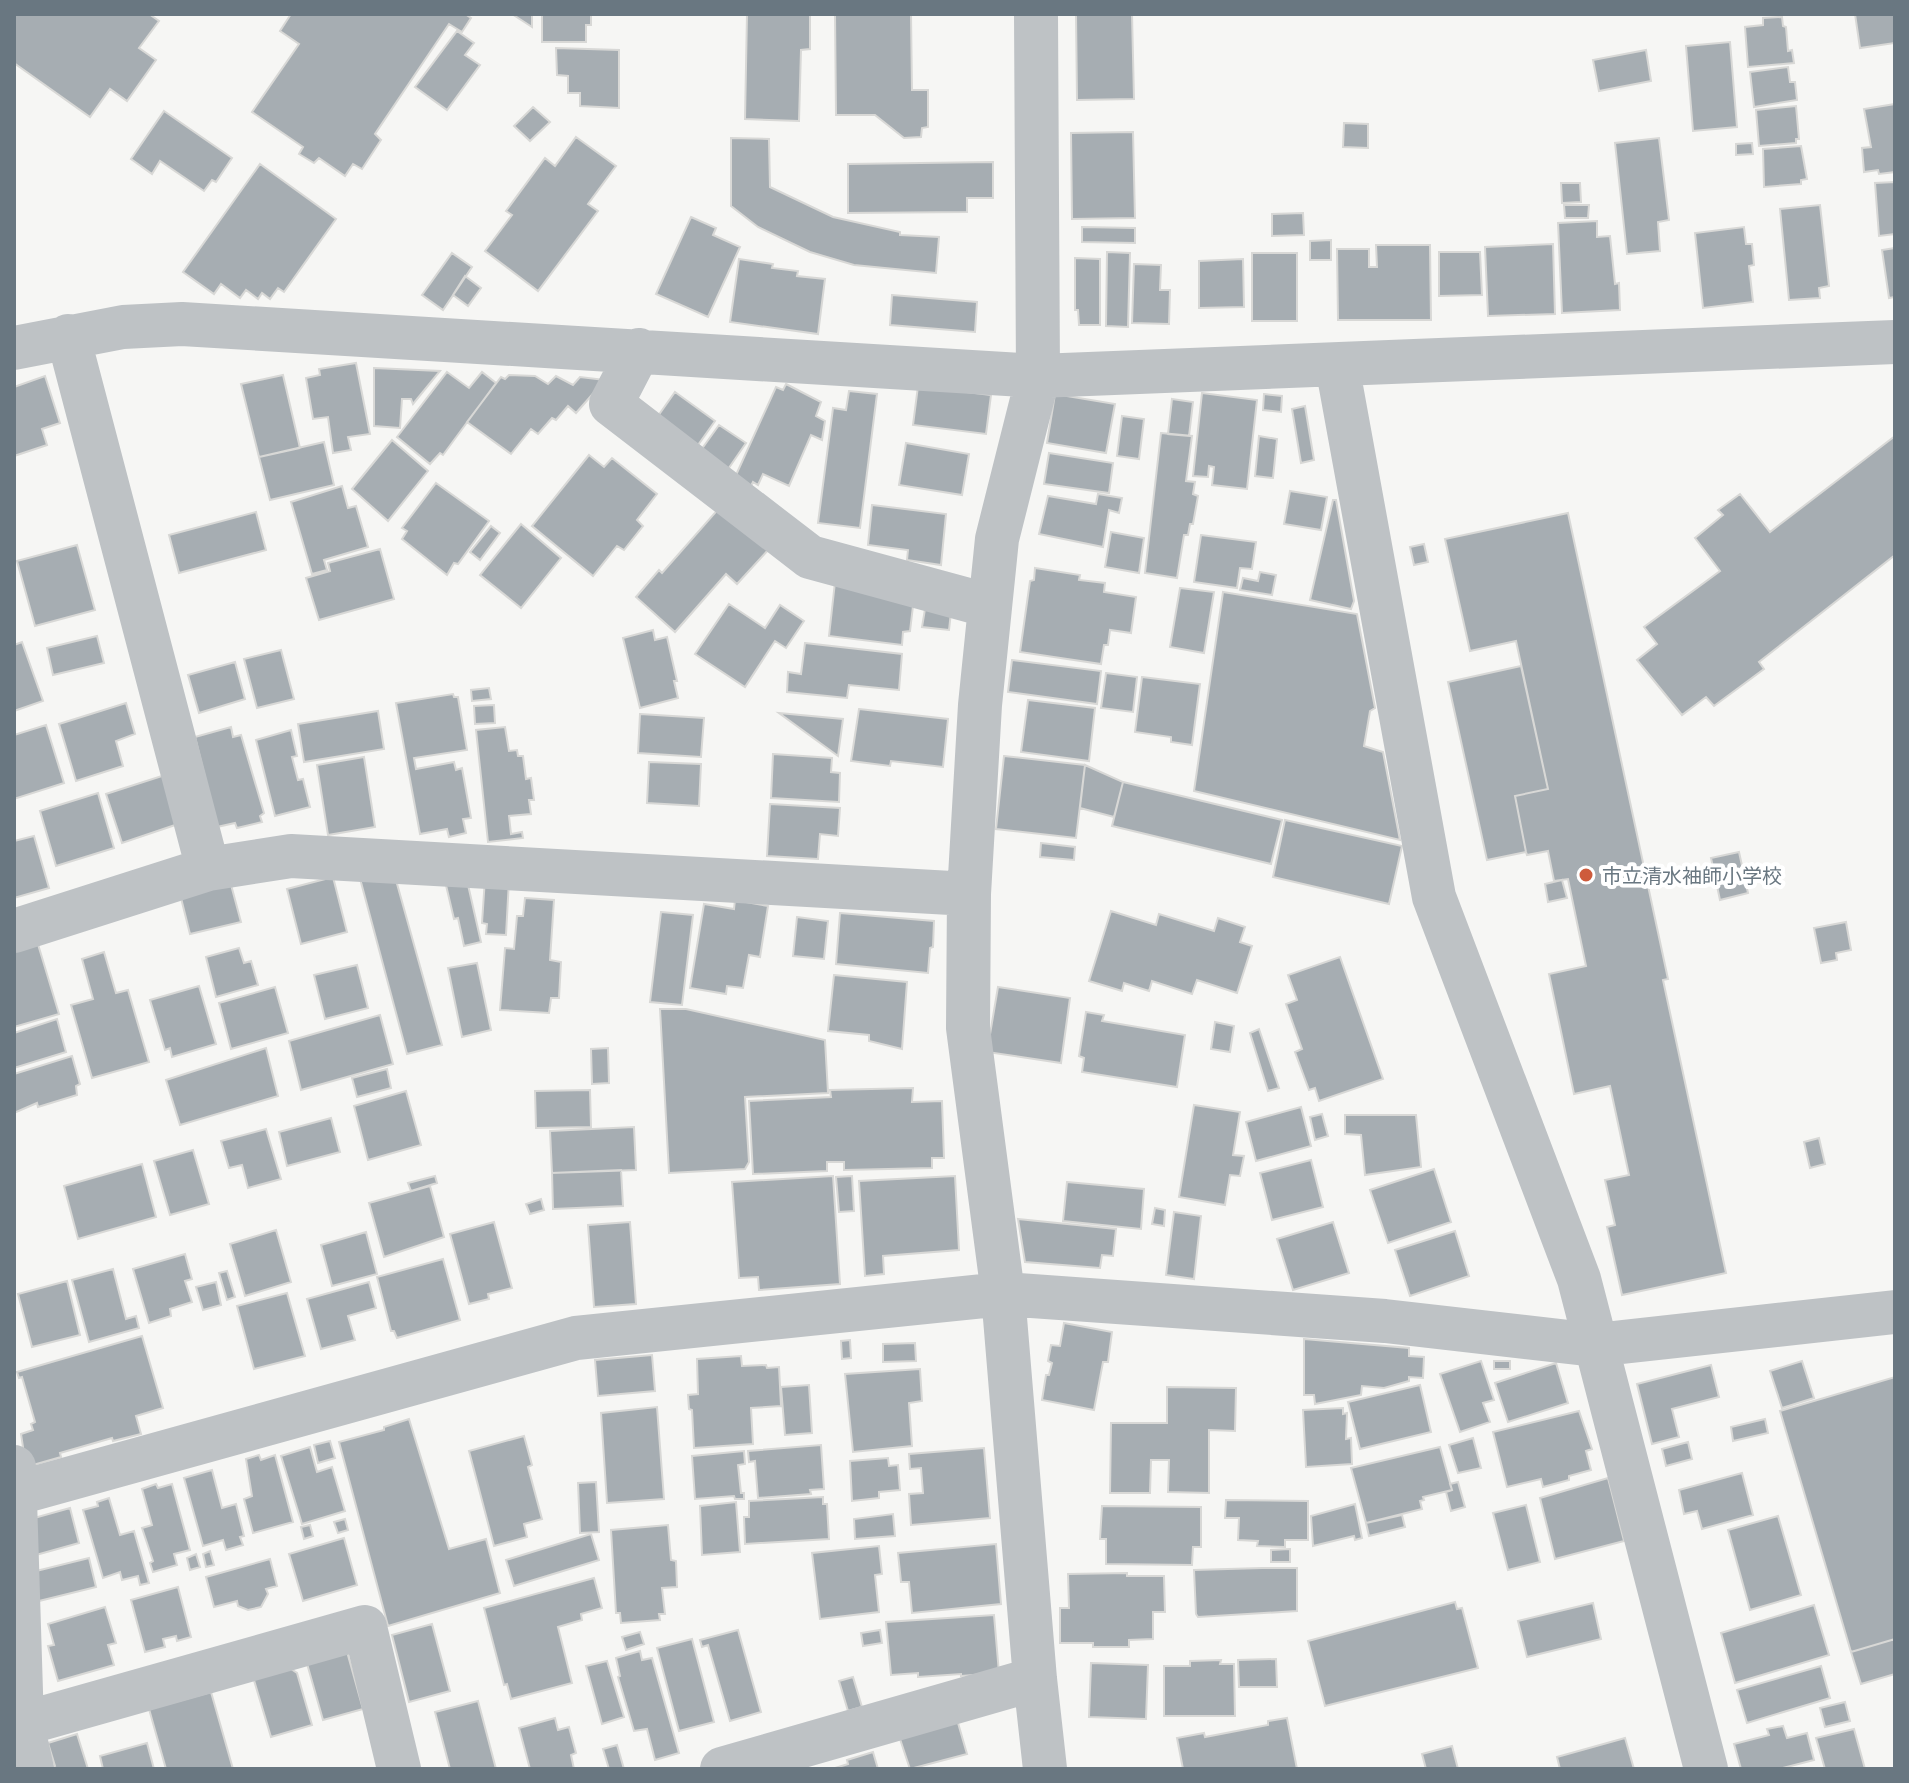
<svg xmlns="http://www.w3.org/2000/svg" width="1909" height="1783" viewBox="0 0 1909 1783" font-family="Ubuntu,'Noto Sans JP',sans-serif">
<rect width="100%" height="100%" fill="#f6f6f4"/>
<path fill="#a6adb2" stroke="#d8d8d6" stroke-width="2" d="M14,14H149L159,21L139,48L156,60L127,101L110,89L90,117L14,63Z
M291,14H465L471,18L462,32L449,24L375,134L381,140L362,169L353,164L345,176L319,158L314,163L299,154L303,147L252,112L299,44L280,31Z
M512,14H532V27Z
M542,14H591V25H586V42H542Z
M747,14H810V49L801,50L799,121L745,119Z
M835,14H911L912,90H928V127L922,128L921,137L904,138L875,115H836Z
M1076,14H1132L1134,99L1077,100Z
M1855,14H1895V43L1860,48Z
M1782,17L1783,26L1786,27L1788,51L1792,50L1794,63L1748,67L1745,27L1763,25V18Z
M457,31L474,43L465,55L480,65L447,110L415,87Z
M1730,42L1737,127L1693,131L1686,46Z
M556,48L619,50V108L580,106V93H568V76L557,75Z
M1646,50L1651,81L1599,91L1593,60Z
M1788,67L1790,82H1795L1797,100L1754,107L1750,72Z
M1895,104V172L1879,174L1878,170L1864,172L1862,148L1871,147L1864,109Z
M1796,106L1799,139H1796V143L1759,146L1756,110Z
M533,107L550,122L530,141L514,126Z
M164,111L232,158L216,182L212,180L204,191L160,161L152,174L131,159Z
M1344,123L1368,124V148L1343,147Z
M1133,132L1135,218L1072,219L1071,133Z
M576,137L616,166L588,204L598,211L538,291L485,251L512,215L506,211L545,158L555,166Z
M731,138L769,139L770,187L833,217L900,232V235L939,237L936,273L854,265L810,252L758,227L731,206Z
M1659,138L1669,220L1658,222L1660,251L1627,254L1615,143Z
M1752,143L1753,154L1736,155V144Z
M1801,146L1807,179L1801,180V184L1764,187L1763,149Z
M993,162V198H967V212L848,213V164Z
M260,164L336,219L284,292L278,288L270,299L262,293L258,299L246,290L240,298L221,284L214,294L183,272Z
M1895,182V234L1879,236L1875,183Z
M1561,183H1580L1581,202L1562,203Z
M1564,205H1589L1588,218H1565Z
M1820,205L1829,286L1819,288L1820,298L1789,300L1780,209Z
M1303,213L1304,235L1272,236V214Z
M691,217L716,228L713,235L740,247L708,317L656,294Z
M1597,221V237L1610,236L1615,284L1619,283L1620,310L1562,313L1558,223Z
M1082,227L1135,228V243L1082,242Z
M1744,227L1746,244H1752L1754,265L1749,266L1753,302L1703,308L1695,233Z
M1331,240V260H1310V241Z
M1553,244L1555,314L1488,316L1485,247Z
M1376,245H1430L1431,320H1338L1337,249H1369V267H1377Z
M1895,248V297L1889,298L1882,250Z
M1107,252L1130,253L1128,327L1106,326Z
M1439,252H1480L1482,295L1439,296Z
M452,253L472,267L443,310L422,295Z
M1252,253H1297V321H1252Z
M1075,258L1100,259V325H1079L1078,310H1075Z
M739,259L773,264L772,268L798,271L797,276L825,279L818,334L730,322Z
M1243,259L1244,307L1199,308V261Z
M1134,264L1161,265L1160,290H1170L1169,324L1132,323Z
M465,276L481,288L468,306L453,295Z
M892,295L977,302L975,332L890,325Z
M356,363L370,434L348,437L351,450L333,453L328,417L313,419L306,378L320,375L319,369Z
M374,368L440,371L413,404L411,399H402L400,428L374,426Z
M447,372L469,388L482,372L496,383L443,455L440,453L430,464L397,437Z
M283,375L300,448L259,457L241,384Z
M509,375L535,376L548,384L556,376L573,385L580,377L605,380L576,413L568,406L556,420L552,418L538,434L531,429L511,454L467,422L501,377L505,379Z
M45,376L60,423L42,429L47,445L14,456V387Z
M786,384L821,402L816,416L825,421L822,440L811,435L789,486L763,474L758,485L753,482L751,486L736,475L776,387L783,390Z
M918,386L991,395L986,434L913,425Z
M849,391L877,394L860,528L818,523L833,408L846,410Z
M675,392L715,421L698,445L658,416Z
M1202,393L1257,400L1247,489L1212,485L1214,467L1209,466L1208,477L1193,476Z
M1055,394L1115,404L1106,453L1047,443Z
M1264,394L1282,396L1281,412L1263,410Z
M1172,399L1193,402L1189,436L1168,434Z
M1305,406L1314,460L1301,463L1292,409Z
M1122,416L1144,419L1139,459L1117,456Z
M719,425L746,443L724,475L696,457Z
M1161,433L1192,436L1186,481L1195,482L1193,494L1198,496L1193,524H1190L1188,535H1184L1177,578L1145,573Z
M1259,436L1277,439L1273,478L1255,476Z
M1895,436V555L1759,662L1764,669L1714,706L1706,697L1682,715L1637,660L1657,644L1644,627L1720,571L1695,538L1723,515L1718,510L1740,494L1770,532Z
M392,440L428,471L388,521L352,489Z
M324,442L334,485L270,500L259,457Z
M906,443L969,454L962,495L899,485Z
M1049,453L1113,463L1109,493L1044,484Z
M589,455L604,467L612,458L657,494L637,520L643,526L624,550L617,546L593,576L532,526Z
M436,483L489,521L458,564L454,563L447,575L402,539L407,531L402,528Z
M342,486L348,508L356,506L368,547L324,560L327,570L312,574L291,502Z
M1290,491L1327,497L1321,530L1284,524Z
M1098,494L1122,498L1119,513L1109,510L1103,547L1039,534L1048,496L1096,504Z
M1333,500H1336L1354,601L1351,609L1310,600Z
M872,505L946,514L941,565L907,560L908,550L868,545Z
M721,506L769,549L737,584L726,574L675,632L636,597L659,570L662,573Z
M256,512L266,550L179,573L169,535Z
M1568,513L1668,979L1663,980L1726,1273L1622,1295L1607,1227L1615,1225L1605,1180L1629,1175L1610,1086L1574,1094L1549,974L1586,966L1568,879L1554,881L1548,851L1527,855L1526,852L1515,796L1548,789L1516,641L1470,651L1445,539Z
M521,524L561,558L521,608L480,575Z
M491,526L500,533L480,560L470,552Z
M1111,532L1144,538L1139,573L1105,567Z
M1201,535L1256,542L1252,569L1240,568L1237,588L1194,582Z
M1424,544L1428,562L1414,565L1410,547Z
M77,545L95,610L35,626L17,561Z
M380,549L394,599L319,620L306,578L330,571L328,563Z
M1035,568L1080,575L1079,580L1105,583L1104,592L1136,597L1131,633L1110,630L1108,645H1104L1101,664L1020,652L1030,581L1034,580Z
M1260,572L1276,575L1272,595L1240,590L1243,578L1258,581Z
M835,582L913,606L910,631L903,632L902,645L829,636Z
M1180,588L1214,592L1204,653L1170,647Z
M1223,592L1357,614L1375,708L1370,711L1364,746L1383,752L1400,840L1194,791Z
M729,604L765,628L780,605L804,621L786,648L775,641L745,687L695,654Z
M925,609L951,612L949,630L922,627Z
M653,630L655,640L667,637L677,681H674L678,698L640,708L623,638Z
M97,636L104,663L53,675L47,648Z
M22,642L43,701L14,711V645Z
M805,643L902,654L899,690L849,685L847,698L787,692L788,672L801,674Z
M281,650L294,699L257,708L244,659Z
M1012,660L1101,671L1097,704L1008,692Z
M235,662L245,699L199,713L188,675Z
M1521,666L1548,789L1515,796L1526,852L1487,860L1448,682Z
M1106,673L1137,677L1133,712L1101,708Z
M1142,677L1200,684L1192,745L1171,742V737L1135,732Z
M489,688L491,699L472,701L471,690Z
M453,694L454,697H458L467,750L414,758L416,769L454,762L456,770L462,768L471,818L463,819L466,833L449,837L447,829L420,834L396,703Z
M1028,700L1095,708L1089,761L1021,752Z
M126,703L135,734L116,741L123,766L76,781L59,724Z
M494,705L495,723L475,724L474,706Z
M859,709L948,719L943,767L891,761L890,766L851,761Z
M378,711L384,749L304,762L298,724Z
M779,713L843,719L838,756Z
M640,714L704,718L701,757L638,753Z
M46,725L64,783L14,799V735Z
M231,727L233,737L241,735L264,813L260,816L262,822L237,828L235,823L217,827L195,737Z
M505,727L509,751L517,750L518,756H523L526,779L531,778L534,800H529L531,814L509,816L511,834L522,832L523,838L488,842L476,730Z
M291,730L297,756L292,757L298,780L303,779L310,807L275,816L256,740Z
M773,754L832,758L831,772L840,773L839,802L771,798Z
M1004,756L1085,765L1076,838L996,829Z
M364,757L375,827L328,835L317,765Z
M649,762L701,764L699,806L647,803Z
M1085,765L1123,782L1114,817L1080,808Z
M165,775L181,823L122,843L106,794Z
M1123,782L1282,820L1271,864L1112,826Z
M98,793L114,848L56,866L40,811Z
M770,804L840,808L838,836L820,834L818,859L767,856Z
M1285,820L1402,846L1389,904L1273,877Z
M34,836L49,888L14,898V841Z
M1041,843L1075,847L1074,860L1040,857Z
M1739,852L1748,893L1720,900L1711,858Z
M358,871L394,873L442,1045L407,1054Z
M466,876L481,942L464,946L458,918L454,919L445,881Z
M333,877L347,932L301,944L287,889Z
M485,878L509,880L506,935L486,934L487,924L482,923Z
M1562,880L1567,898L1548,902L1545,884Z
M230,881L241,922L190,934L180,894Z
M525,898L554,900L550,960L561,962L559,998H551L549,1013L500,1010L505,948L514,949L517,916H523Z
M735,900L768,906L760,957L749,955L743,988L727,986L726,994L690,988L704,904L734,909Z
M1111,911L1156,925L1159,914L1214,931L1218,918L1245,927L1240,942L1252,946L1237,993L1197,980L1192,994L1152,981L1149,991L1124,983L1122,991L1089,981Z
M661,912L693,915L682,1005L650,1002Z
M840,913L934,921L933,947L930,948L928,973L836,964Z
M797,917L828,921L824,959L793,956Z
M1846,922L1851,950L1836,953L1837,960L1821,963L1814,928Z
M37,941L59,1014L14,1027V949Z
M239,948L244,963L251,961L258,985L216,997L206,957Z
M104,952L116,993L128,990L149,1062L92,1078L71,1005L93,999L82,959Z
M1340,957L1383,1079L1319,1101L1315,1088L1309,1090L1295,1052L1302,1049L1286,1004L1297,1000L1288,975Z
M477,963L491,1030L462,1037L448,968Z
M357,965L368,1008L325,1019L314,975Z
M834,975L907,982L902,1049L869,1041V1035L828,1031Z
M199,986L216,1044L172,1057L170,1048L165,1050L150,1000Z
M275,987L288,1033L231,1049L219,1003Z
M998,987L1070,998L1061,1063L987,1052Z
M660,1009H686L825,1040L828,1093L745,1097L749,1162L745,1169L669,1173Z
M1086,1012L1104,1015L1102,1021L1185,1035L1177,1087L1082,1072L1084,1058L1079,1056Z
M380,1015L393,1064L301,1090L289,1041Z
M57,1019L66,1052L14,1068V1033Z
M1215,1022L1234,1026L1230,1052L1211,1049Z
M1259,1029L1279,1088L1268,1091L1250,1033Z
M266,1048L278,1096L180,1125L166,1080Z
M608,1048L609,1083L592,1084L591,1049Z
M72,1056L80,1084L76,1086L77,1095L38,1107L37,1103L14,1113V1074Z
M387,1069L391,1088L357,1097L352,1078Z
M913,1088L912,1102L942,1101L944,1158H932V1168L844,1170V1162H827V1171L753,1174L749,1101L831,1097L830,1090Z
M590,1090L591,1127L536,1128L535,1091Z
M406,1091L421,1145L368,1160L354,1106Z
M1194,1105L1240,1112L1233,1155L1244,1156L1240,1176L1230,1175L1225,1205L1179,1197Z
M1301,1107L1311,1146L1256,1161L1246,1122Z
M1322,1114L1328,1136L1315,1140L1310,1117Z
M1345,1115H1416L1421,1167L1365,1175L1361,1135L1345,1134Z
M331,1118L340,1152L287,1166L279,1132Z
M634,1127L636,1170L552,1173L550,1131Z
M266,1129L281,1179L248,1188L242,1165L229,1168L221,1141Z
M1819,1138L1825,1164L1810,1168L1804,1142Z
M193,1150L209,1204L170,1215L154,1161Z
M1311,1160L1323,1207L1272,1220L1260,1173Z
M142,1164L156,1217L78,1239L64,1186Z
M1434,1169L1451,1222L1388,1243L1370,1190Z
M621,1170L623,1206L553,1209L552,1173Z
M435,1176L437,1183L411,1191L408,1183Z
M833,1176L840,1284L759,1290L758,1277L739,1278L732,1182Z
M852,1176L854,1211L839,1212L836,1177Z
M955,1176L959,1250L883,1256L884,1274L865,1276L859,1181Z
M1067,1182L1144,1189L1141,1229L1063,1221Z
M430,1186L444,1237L384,1257L369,1203Z
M541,1199L544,1210L530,1214L526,1204Z
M1155,1208L1165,1210L1164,1226L1152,1224Z
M1174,1212L1201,1216L1194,1279L1166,1275Z
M1018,1219L1116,1229L1113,1256L1102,1255L1100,1268L1025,1262Z
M494,1222L512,1288L488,1294L489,1299L469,1304L450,1234Z
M630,1222L636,1304L594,1307L588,1225Z
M1333,1222L1349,1273L1293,1290L1277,1239Z
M276,1230L291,1282L245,1296L230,1244Z
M1455,1231L1469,1276L1410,1296L1395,1250Z
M366,1232L377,1274L332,1286L321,1245Z
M185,1254L192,1279L185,1281L192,1302L170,1309L171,1316L149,1323L133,1269Z
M443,1259L460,1320L397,1338L394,1331H391L377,1277Z
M113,1269L126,1319L136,1316L139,1328L89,1342L72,1280Z
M227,1271L235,1297L227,1300L219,1273Z
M67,1281L80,1335L32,1347L18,1294Z
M216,1282L221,1305L203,1310L196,1287Z
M369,1282L376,1308L348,1316L355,1340L321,1349L307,1299Z
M287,1293L305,1356L254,1369L237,1306Z
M1064,1323L1112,1332L1108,1362H1103L1094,1410L1042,1400L1046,1375H1049L1052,1363L1048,1361L1051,1345L1060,1346Z
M142,1336L163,1408L136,1416L141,1434L113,1441L112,1438L60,1453L61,1457L26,1467L21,1434L33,1430L31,1424L35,1422L22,1377L19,1378L17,1372Z
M1304,1339L1409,1348V1356L1424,1357L1423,1378L1409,1377V1381L1384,1388L1362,1386L1361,1395L1315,1404L1314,1395H1304Z
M850,1340L851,1358L842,1359L841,1341Z
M915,1343L916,1361L883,1362V1344Z
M652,1355L655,1391L598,1396L595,1360Z
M741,1356L742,1366L766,1365L767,1368L779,1367L781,1406L751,1408L753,1444L694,1448L692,1410L689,1409L688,1395L698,1394L697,1359Z
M1481,1361L1494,1400L1483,1403L1490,1422L1460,1432L1440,1374Z
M1494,1361H1510V1369H1494Z
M1802,1361L1814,1398L1782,1408L1770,1371Z
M1556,1363L1568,1403L1508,1422L1495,1383Z
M1711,1365L1719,1397L1672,1409L1679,1437L1652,1444L1637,1384Z
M920,1369L922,1401L909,1403L912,1446L853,1452L845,1374Z
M1895,1377V1639L1851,1652L1780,1411Z
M809,1385L812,1433L785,1435L781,1387Z
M1420,1385L1431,1432L1360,1449L1348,1402Z
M1167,1387L1236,1388L1235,1431L1209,1430V1493L1168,1492L1169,1460H1151L1150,1493H1110L1111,1423H1167Z
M657,1407L664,1499L607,1503L601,1413Z
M1343,1408V1414L1347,1413L1346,1439L1351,1438L1352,1464L1306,1467L1303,1410Z
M1579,1411L1592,1449L1586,1451L1591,1470L1569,1476V1480L1543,1487L1541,1479L1507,1487L1493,1432Z
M409,1419L449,1549L486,1539L500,1593L388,1626L339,1442L384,1430V1427Z
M1765,1419L1768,1433L1733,1441L1731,1427Z
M524,1436L532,1465L528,1467L542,1519L524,1524L527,1537L494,1546L469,1451Z
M1473,1438L1481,1468L1458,1473L1449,1445Z
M330,1441L335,1458L318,1463L314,1445Z
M1688,1442L1692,1459L1666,1466L1662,1449Z
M821,1445L824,1489L810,1490L811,1494L758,1498L755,1461L749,1462L748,1451Z
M310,1447L317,1472L332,1467L345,1511L302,1524L281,1456Z
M1440,1447L1452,1490L1423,1497L1424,1500L1420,1501L1422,1509L1366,1523L1351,1468Z
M984,1448L990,1518L911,1525L909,1494L923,1493L921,1468L910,1469L909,1454Z
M744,1451L745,1464L738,1465L741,1493H744V1499H735L734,1496L695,1499L692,1456Z
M259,1455L261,1460L275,1455L293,1522L253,1533L244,1499L252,1496L246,1459Z
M888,1458L889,1466L898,1465L900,1490L879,1492V1498L852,1501L850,1461Z
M212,1470L222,1508L236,1504L244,1536L240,1537L243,1545L226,1550L223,1540L203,1546L184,1478Z
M1742,1473L1753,1515L1702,1529L1697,1511L1684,1514L1679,1490Z
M1608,1478L1624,1541L1555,1559L1540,1498Z
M596,1482L599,1532L580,1533L578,1483Z
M1458,1482L1465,1507L1451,1511L1446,1492L1452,1490L1450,1484Z
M156,1484L158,1488L172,1484L190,1550L174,1554L177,1565L153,1572L150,1563L153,1561L142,1528L152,1525L142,1489Z
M823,1497V1504H827L829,1539L745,1544L744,1517H749V1501Z
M109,1498L120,1535L134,1531L149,1583L140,1585L138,1576L122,1580L120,1572L103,1578L83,1510L98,1506L97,1502Z
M1226,1500L1308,1501V1540H1285V1547L1257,1546L1258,1541L1238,1540L1239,1518H1225Z
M736,1502L740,1552L702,1555L700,1506Z
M1355,1504L1362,1538L1355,1540L1354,1536L1313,1546L1311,1516Z
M1526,1505L1540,1562L1508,1570L1493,1513Z
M1102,1506L1201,1507V1547H1193L1192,1565L1106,1564V1539H1100Z
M70,1508L79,1543L36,1555L27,1520Z
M893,1514L895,1536L855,1539L854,1519Z
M1402,1515L1405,1527L1369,1536L1366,1523Z
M1778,1516L1801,1595L1750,1610L1728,1530Z
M345,1519L348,1530L338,1533L334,1522Z
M310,1525L313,1536L304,1539L301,1527Z
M668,1525L671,1560L676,1561L677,1587L662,1588L665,1614H659L660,1620L621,1623L620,1613H616L611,1530Z
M591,1534L599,1560L514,1586L506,1560Z
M344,1538L357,1585L303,1601L289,1554Z
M996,1544L1001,1604L912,1613L909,1582H901L898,1553Z
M879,1546L882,1574L875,1575L879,1612L820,1619L812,1553Z
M1290,1549V1562H1271V1550Z
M210,1551L214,1565L206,1567L203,1554Z
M196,1554L200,1567L190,1570L187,1558Z
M89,1558L96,1587L35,1602L28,1573Z
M270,1559L277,1586L266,1589L268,1594L261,1607L248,1610L238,1606L237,1601L214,1607L206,1577Z
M1262,1568H1297V1611L1198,1617L1196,1614L1194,1570Z
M1127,1573V1576H1164L1165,1612H1153V1639L1129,1640V1647H1093V1643H1060V1608H1069L1068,1574Z
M594,1578L602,1608L581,1614L582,1620L558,1627L572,1683L511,1699L507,1684L504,1685L484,1608Z
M178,1587L191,1637L177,1641L176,1636L163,1639L165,1647L145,1652L131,1600Z
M1455,1602L1457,1609L1462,1608L1478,1668L1325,1706L1308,1641Z
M1593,1603L1601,1639L1527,1657L1518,1621Z
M1814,1605L1829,1655L1735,1683L1721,1633Z
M105,1607L116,1643L108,1645L114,1665L58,1681L48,1646L54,1645L48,1624Z
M994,1615L999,1673L961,1676V1674L918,1677V1673L891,1675L886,1622Z
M432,1624L450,1691L409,1702L392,1635Z
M738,1630L761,1712L730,1721L708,1645L702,1647L700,1640Z
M880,1630L882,1643L863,1646L861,1633Z
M640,1632L644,1644L626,1650L622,1637Z
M692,1639L714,1722L679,1731L657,1648Z
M1895,1639V1674L1861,1684L1851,1652Z
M344,1641L363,1709L323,1720L304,1653Z
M640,1651L642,1660L652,1658L679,1753L655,1760L647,1729L634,1731L618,1677L620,1676L616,1658Z
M1276,1659L1277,1687H1239L1238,1660Z
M1221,1660L1220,1664H1234L1235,1716H1164V1666H1190V1661Z
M607,1661L624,1717L602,1724L586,1666Z
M1091,1663L1148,1665L1146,1719L1089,1717Z
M1821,1666L1830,1698L1747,1723L1737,1690Z
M288,1667L297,1673L312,1725L271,1737L253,1677Z
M853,1677L862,1707L848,1711L839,1681Z
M211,1692L233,1769H166L149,1709Z
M478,1701L496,1769H450L435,1712Z
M1845,1702L1850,1721L1825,1727L1820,1708Z
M956,1716L967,1754L910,1769L898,1733Z
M555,1718L558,1730L569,1727L576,1753L571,1755L574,1769H530L519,1728Z
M1287,1718L1297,1769H1183L1177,1738L1204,1733L1205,1737L1268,1725V1721Z
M1783,1726L1787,1738L1807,1733L1814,1760L1779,1769H1741L1734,1744L1769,1735L1767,1729Z
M1854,1729L1865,1769H1825L1816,1738Z
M77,1734L88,1769H47L55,1766L48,1743Z
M1625,1738L1634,1769H1560L1557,1757Z
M147,1743L154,1769H103L100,1756Z
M617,1745L624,1769H609L603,1749Z
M1452,1746L1458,1769H1426L1422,1754Z
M873,1752L878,1769H832L848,1764L847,1760Z"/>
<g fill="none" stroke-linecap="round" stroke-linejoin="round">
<path stroke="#bec2c5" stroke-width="44" d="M1036,14L1038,376L997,539L980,705L969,894L968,1028L1003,1294L1035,1679L1045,1769
M68,336L208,869
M14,348L123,327L182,324L1038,376L1895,342
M639,350L611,404L810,557L990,606
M1337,365L1434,897L1579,1279L1706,1769
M14,931L208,869L291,856L969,894
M14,1467L22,1724L32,1769
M14,1494L576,1338L1003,1294L1385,1321L1595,1345L1895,1312
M22,1724L365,1627L399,1769
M722,1769L1035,1679"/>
</g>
<circle fill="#ce5b3c" stroke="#fff" stroke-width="3" cx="1586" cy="875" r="8"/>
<g text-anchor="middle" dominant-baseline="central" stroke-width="8" stroke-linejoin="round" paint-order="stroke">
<g font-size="20" fill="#697781" stroke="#fff" text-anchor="start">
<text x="1602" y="875">市立清水袖師小学校</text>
</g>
</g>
<rect width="1909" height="1783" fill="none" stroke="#697781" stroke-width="32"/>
</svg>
